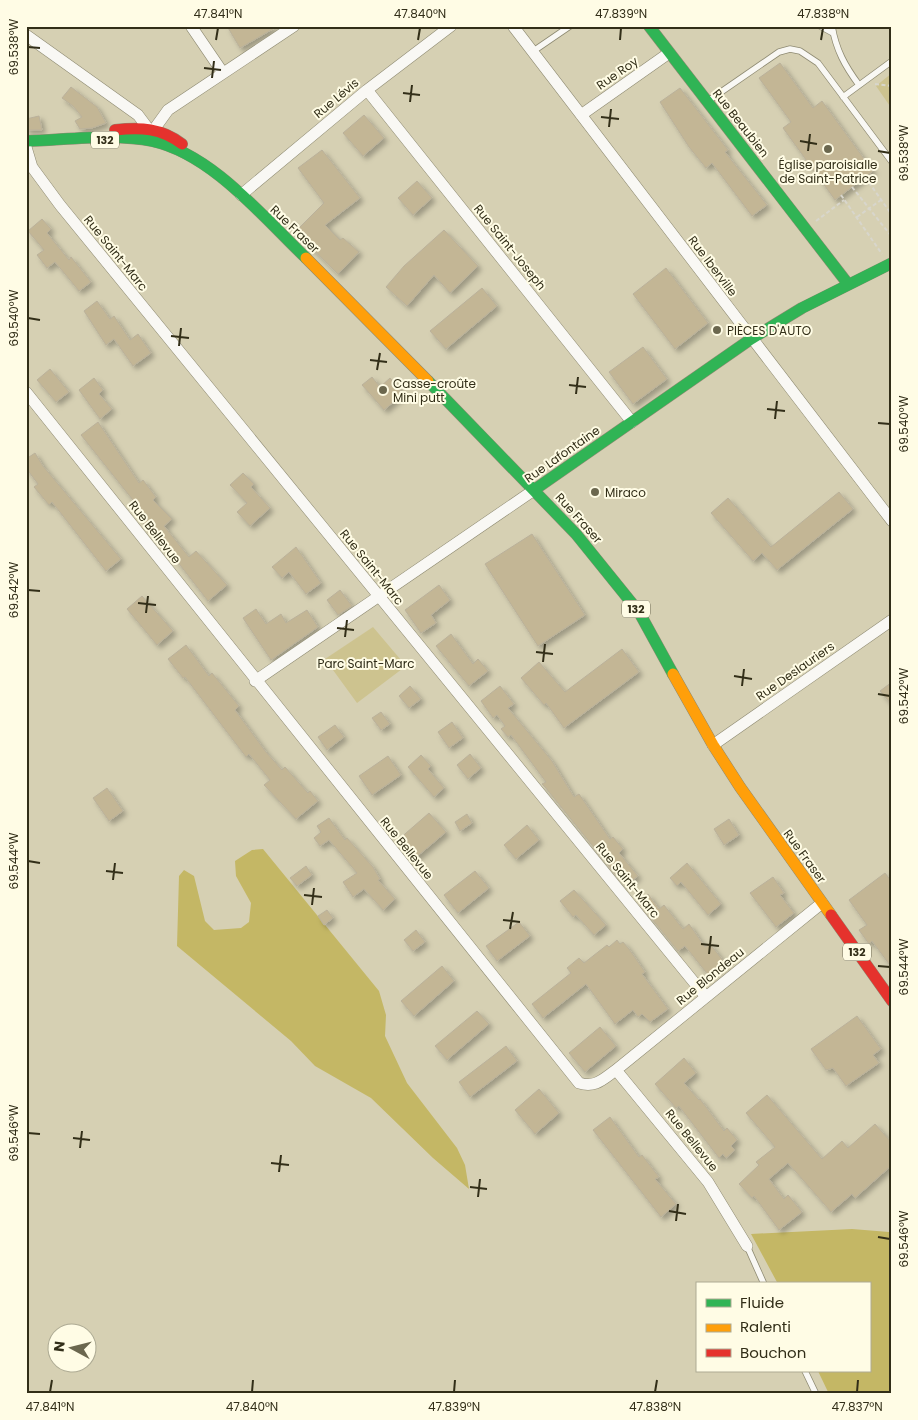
<svg xmlns="http://www.w3.org/2000/svg" width="918" height="1420" viewBox="0 0 918 1420" font-family="Poppins,sans-serif">
<defs>
<filter id="shadow"><feDropShadow dx="3.5" dy="3.5" stdDeviation="2.5" flood-color="#0004"/></filter>
</defs>
<rect width="100%" height="100%" fill="#d6d0b3"/>
<path fill="#cdc38f" d="M892,73V109L876,86Z
M373,627L406,666L357,703L325,659Z"/>
<path fill="#c4b765" d="M263,849L379,991L386,1015L385,1036L407,1083L457,1148L465,1165L469,1189L433,1158L371,1098L315,1066L291,1041L177,946L179,876L184,870L194,876L205,921L214,930L241,928L249,922L251,903L236,876L235,861L252,850Z
M852,1229L889,1232L892,1235V1394H829L818,1371H869V1284H778L751,1234Z"/>
<path fill="#c3b695" stroke="#bab19b" filter="url(#shadow)" d="M227,26H278L240,48Z
M780,63L813,108L822,101L873,171L835,200L783,128L791,122L759,78Z
M71,87L97,107L106,123L92,128L80,129L75,121L82,117L73,106L62,98Z
M680,88L728,150L725,152L767,205L752,216L712,163L706,168L689,147L660,102Z
M364,115L384,138L363,156L343,133Z
M39,116L42,130H26V119Z
M322,150L360,198L325,225L340,240L343,238L359,252L338,274L295,232L324,203L298,168Z
M417,181L432,198L413,215L398,198Z
M42,219L51,229L47,233L69,260L71,257L91,282L79,291L55,262L47,268L37,255L44,250L28,231Z
M444,230L478,266L450,293L434,275L407,306L386,287L404,266Z
M666,268L708,323L675,349L633,294Z
M482,288L497,306L446,349L430,331Z
M97,301L110,319L114,316L130,340L138,334L151,353L133,366L114,339L106,345L84,311Z
M643,347L667,379L633,404L609,372Z
M50,369L69,392L56,402L37,380Z
M372,377L380,387L390,378L403,394L384,410L362,385Z
M94,378L103,390L99,394L112,409L100,419L79,390Z
M98,422L139,483L143,480L156,497L153,500L172,519L164,526L189,557L196,551L227,585L208,601L173,556L143,524L148,519L81,435Z
M35,453L43,466L121,559L106,571L52,502L49,505L34,487L38,484L26,468V459Z
M243,473L254,484L251,487L270,508L250,526L237,512L247,503L230,485Z
M839,492L853,509L777,570L762,553L753,561L711,513L728,498L771,547Z
M532,534L585,615L538,646L485,564Z
M296,547L321,583L306,594L289,572L282,578L272,567Z
M439,585L450,600L431,615L436,623L421,633L405,610Z
M340,590L352,606L338,615L327,600Z
M142,596L173,631L157,645L127,609Z
M256,609L266,624L281,614L286,623L307,610L318,627L271,660L243,618Z
M451,634L473,664L478,659L488,671L469,686L436,646Z
M186,645L209,676L212,673L239,706L235,710L266,752L282,770L285,767L308,793L310,791L318,801L296,819L264,785L270,780L249,754L246,757L185,677L183,678L168,659Z
M622,649L639,672L564,728L546,703L544,705L521,678L539,662L565,692Z
M892,682V705L880,691Z
M410,686L421,699L409,708L399,696Z
M500,686L514,704L508,708L552,761L574,797L579,794L610,839L613,837L623,849L619,853L638,876L625,886L545,787L542,784L546,782L511,735L508,737L501,729L505,726L497,715L493,718L481,701Z
M381,712L390,724L381,730L372,718Z
M452,722L463,738L449,748L438,732Z
M335,725L344,737L327,750L318,737Z
M470,754L481,768L468,779L457,765Z
M421,755L431,766L428,769L444,788L434,797L408,767Z
M388,756L401,775L372,795L359,776Z
M107,788L123,811L109,821L93,798Z
M429,813L446,832L414,859L398,840Z
M467,814L472,823L460,831L455,822Z
M329,818L345,840L347,838L373,867L380,879L378,880L395,899L383,910L364,889L353,897L343,882L357,873L329,840L320,846L314,838L321,832L317,826Z
M729,819L739,835L724,845L714,829Z
M527,825L539,840L516,859L504,845Z
M687,863L721,904L708,915L681,882L677,886L670,878Z
M306,866L312,875L297,886L290,878Z
M475,871L489,888L458,913L444,895Z
M885,873L892,882V968L872,941L869,944L859,930L867,925L849,900Z
M773,877L784,893L780,895L794,913L776,927L750,893Z
M574,890L606,925L594,935L576,915L573,917L560,901Z
M648,894L659,909L664,905L683,929L689,924L705,947L710,944L725,963L709,976L685,946L678,951L638,902Z
M327,910L333,918L324,925L318,916Z
M519,922L530,936L497,961L486,946Z
M416,930L425,942L413,951L404,940Z
M617,940L620,944L623,942L629,949L645,972L642,974L668,1009L650,1022L642,1014L638,1017L633,1010L615,1024L586,984L543,1018L532,1004L571,973L567,968L579,958L584,963L607,945L609,947Z
M442,966L454,981L414,1016L401,1001Z
M477,1011L489,1024L447,1060L435,1046Z
M857,1016L881,1049L873,1055L879,1063L846,1086L833,1068L826,1070L811,1049Z
M600,1027L616,1046L585,1072L569,1053Z
M506,1046L517,1061L470,1097L459,1082Z
M684,1058L696,1073L684,1083L699,1100L700,1099L724,1131L727,1128L737,1140L731,1146L735,1150L726,1158L723,1154L719,1158L679,1106L676,1108L655,1084Z
M539,1089L559,1113L535,1134L515,1110Z
M767,1095L822,1159L842,1141L848,1148L875,1124L892,1143V1165L855,1198L852,1194L831,1212L788,1163L769,1179L784,1199L788,1195L802,1212L779,1230L754,1196L752,1198L739,1184L759,1165L756,1162L775,1147L746,1113Z
M610,1117L639,1157L642,1155L659,1177L655,1179L676,1204L661,1217L593,1130Z"/>
<g fill="none" stroke-linecap="round" stroke-linejoin="round">
<g stroke="#8e8a72" stroke-width="7">
<path id="lane" d="M820,26L833,33
M832,26C836,50 845,66 859,85
M532,52L570,26
M843,97L892,61
M708,101L779,52L790,49L800,51L818,63L892,162
M747,1246L764,1284
M805,1371L816,1394"/>
</g>
<g stroke="#8e8a72" stroke-width="12">
<path id="street" d="M191,26L223,73
M513,26L892,521
M26,35L138,115L147,127
M367,90L632,422
M581,115L669,53
M155,128L168,110L294,26
M26,147L32,167L60,205L706,997
M241,195L367,90L451,26
M26,392L579,1083C596,1088 603,1079 616,1070L822,903
M255,681L534,490
M713,745L892,620
M616,1070L708,1182L747,1246"/>
</g>
<g stroke="#8e8a72" stroke-width="12">
<path id="fast" d="M649,26L848,284
M26,141C65,140 114,133 152,141C212,154 263,217 306,258
M428,381L576,534L639,612L673,674
M534,490L751,339L802,308L892,263"/>
</g>
<g stroke="#8e8a72" stroke-width="12">
<path id="slow" d="M306,258L428,381
M673,674L713,745L740,787L831,915"/>
</g>
<g stroke="#8e8a72" stroke-width="12">
<path id="jam" d="M115,130C141,127 161,128 182,144
M831,915L892,1001"/>
</g>
<path stroke="#d8d6cc" stroke-width="2" stroke-dasharray="4 2.5" stroke-linecap="butt" d="M875,84L892,86
M865,177L892,215
M852,187L892,237
M841,195L882,254
M857,217L881,200
M816,221L844,200"/>
<use href="#lane" stroke="#f9f8f4" stroke-width="5.5"/>
<use href="#street" stroke="#f9f8f4" stroke-width="11"/>
<use href="#fast" stroke="#30b455" stroke-width="11"/>
<use href="#slow" stroke="#ff9f0a" stroke-width="11"/>
<use href="#jam" stroke="#e5322d" stroke-width="11"/>
</g>
<path fill="none" stroke="#322e18" stroke-width="2" d="M216,40L218,28M418,40L420,28M620,40L621,28M821,40L823,28M28,47L40,48M204,68L221,70M212,78L214,61M403,93L420,95M410,102L412,85M601,117L619,119M609,127L611,109M800,141L817,144M808,151L810,134M878,151L890,153M28,318L40,320M171,336L189,338M179,346L181,328M370,360L387,362M377,370L380,353M569,385L586,387M576,394L578,377M767,409L785,411M775,419L777,401M878,423L890,424M28,590L40,591M138,603L156,605M146,613L148,596M337,628L354,630M345,637L347,620M536,652L553,654M543,662L545,644M734,676L752,679M742,686L744,669M878,694L890,696M28,861L40,863M106,871L123,873M113,880L115,863M304,895L322,897M312,905L314,888M503,920L520,922M510,929L513,912M701,944L719,946M709,954L711,936M878,966L890,967M28,1133L40,1134M73,1138L90,1140M80,1148L82,1131M271,1163L289,1165M279,1172L281,1155M470,1187L487,1189M478,1197L480,1179M669,1211L686,1214M676,1221L678,1204M878,1237L890,1239M50,1392L52,1380M252,1392L253,1380M454,1392L455,1380M655,1392L657,1380M857,1392L858,1380"/>
<g fill="#6b674e" stroke="#fffce5" stroke-width="2">
<circle cx="828" cy="149" r="5"/>
<circle cx="717" cy="330" r="5"/>
<circle cx="383" cy="390" r="5"/>
<circle cx="595" cy="492" r="5"/>
</g>
<g text-anchor="middle" dominant-baseline="central" stroke-width="4" stroke-linejoin="round" paint-order="stroke">
<g fill="#fffce5" stroke="#706c56" stroke-width="1">
<rect x="91" y="131.5" width="28" height="17" rx="4"/>
<rect x="622" y="600.5" width="28" height="17" rx="4"/>
<rect x="843" y="943.5" width="28" height="17" rx="4"/>
</g>
<g font-size="11" font-weight="bold" fill="#322e18">
<text x="105" y="140">132</text>
<text x="636" y="609">132</text>
<text x="857" y="952">132</text>
</g>
<g font-size="12" fill="#322e18" stroke="#fffce5">
<text transform="translate(617 73) rotate(-35)">Rue Roy</text>
<text transform="translate(336 98) rotate(-40)">Rue Lévis</text>
<text transform="translate(741 123) rotate(52)">Rue Beaubien</text>
<text transform="translate(295 229) rotate(44)">Rue Fraser</text>
<text transform="translate(510 247) rotate(51)">Rue Saint-Joseph</text>
<text transform="translate(116 253) rotate(51)">Rue Saint-Marc</text>
<text transform="translate(713 266) rotate(53)">Rue Iberville</text>
<text transform="translate(562 454) rotate(-35)">Rue Lafontaine</text>
<text transform="translate(579 518) rotate(48)">Rue Fraser</text>
<text transform="translate(155 532) rotate(52)">Rue Bellevue</text>
<text transform="translate(372 567) rotate(51)">Rue Saint-Marc</text>
<text transform="translate(795 671) rotate(-35)">Rue Deslauriers</text>
<text transform="translate(407 848) rotate(51)">Rue Bellevue</text>
<text transform="translate(805 856) rotate(54)">Rue Fraser</text>
<text transform="translate(628 880) rotate(51)">Rue Saint-Marc</text>
<text transform="translate(710 976) rotate(-39)">Rue Blondeau</text>
<text transform="translate(692 1140) rotate(51)">Rue Bellevue</text>
</g>
<g font-size="12" fill="#322e18" stroke="#fffce5" text-anchor="start">
<text x="828" y="164" text-anchor="middle">Église paroisialle<tspan x="828" dy="14">de Saint-Patrice</tspan></text>
<text x="727" y="330">PIÈCES D'AUTO</text>
<text x="393" y="383">Casse-croûte<tspan x="393" dy="14">Mini putt</tspan></text>
<text x="605" y="492">Miraco</text>
</g>
<g font-size="12" fill="#2e2b17" stroke="#fffce5">
<text x="366" y="663">Parc Saint-Marc</text>
</g>
</g>
<rect width="918" height="1420" fill="none" stroke="#fffce5" stroke-width="55"/>
<rect x="696" y="1282" width="175" height="90" fill="#fffce5" stroke="#adaa93"/>
<rect x="706" y="1299" width="25" height="8" fill="#30b455" stroke="#adaa93"/>
<text x="740" y="1308" font-size="15" fill="#322e18">Fluide</text>
<rect x="706" y="1324" width="25" height="8" fill="#ff9f0a" stroke="#adaa93"/>
<text x="740" y="1332" font-size="15" fill="#322e18">Ralenti</text>
<rect x="706" y="1349" width="25" height="8" fill="#e5322d" stroke="#adaa93"/>
<text x="740" y="1358" font-size="15" fill="#322e18">Bouchon</text>
<g transform="translate(72 1348) rotate(277)"><circle r="24" fill="#fffce5" stroke="#adaa93"/>
<path d="M0-4L9 19L0 12L-9 19Z" fill="#6b674e"/>
<text y="-8" font-size="14" font-weight="bold" text-anchor="middle" fill="#322e18">N</text>
</g>
<rect x="28" y="28" width="862" height="1364" fill="none" stroke="#322e18" stroke-width="2"/>
<g font-size="12" text-anchor="middle" fill="#322e18">
<text x="218" y="18">47.841°N</text>
<text x="420" y="18">47.840°N</text>
<text x="621" y="18">47.839°N</text>
<text x="823" y="18">47.838°N</text>
<text transform="translate(14 47) rotate(-90)" y="4">69.538°W</text>
<text transform="translate(904 153) rotate(-90)" y="4">69.538°W</text>
<text transform="translate(14 318) rotate(-90)" y="4">69.540°W</text>
<text transform="translate(904 424) rotate(-90)" y="4">69.540°W</text>
<text transform="translate(14 590) rotate(-90)" y="4">69.542°W</text>
<text transform="translate(904 696) rotate(-90)" y="4">69.542°W</text>
<text transform="translate(14 861) rotate(-90)" y="4">69.544°W</text>
<text transform="translate(904 967) rotate(-90)" y="4">69.544°W</text>
<text transform="translate(14 1133) rotate(-90)" y="4">69.546°W</text>
<text transform="translate(904 1239) rotate(-90)" y="4">69.546°W</text>
<text x="50" y="1411">47.841°N</text>
<text x="252" y="1411">47.840°N</text>
<text x="454" y="1411">47.839°N</text>
<text x="655" y="1411">47.838°N</text>
<text x="857" y="1411">47.837°N</text>
</g>
</svg>
